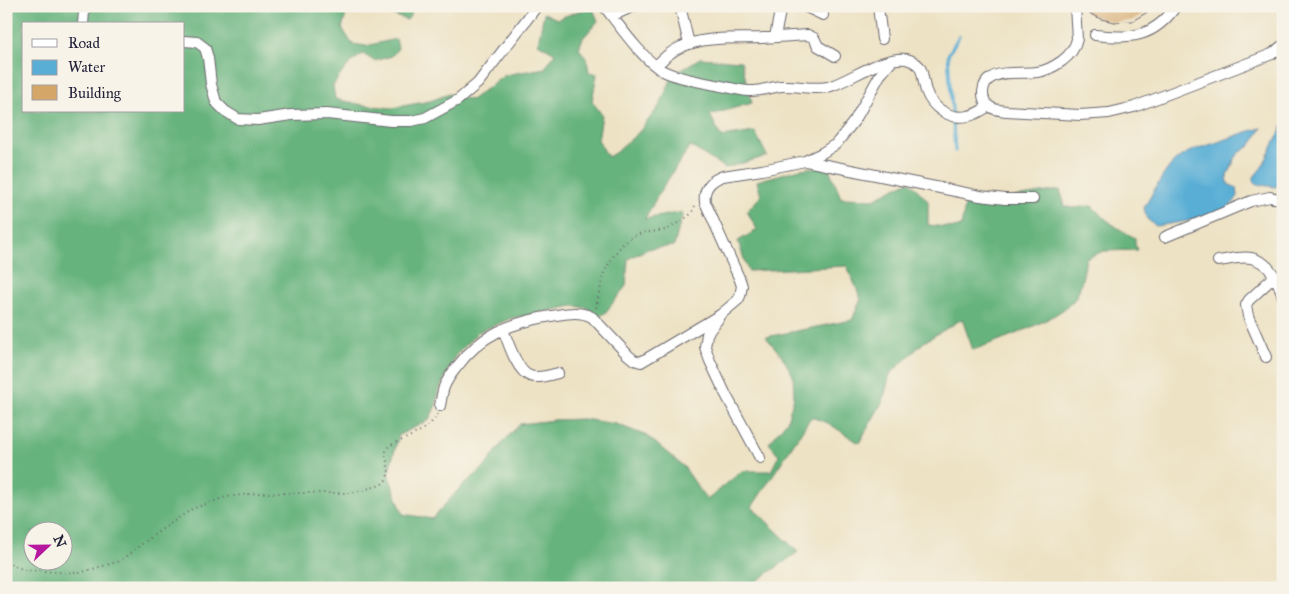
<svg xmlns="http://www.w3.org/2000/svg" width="1289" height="594" viewBox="0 0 1289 594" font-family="'IM FELL Great Primer',serif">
<rect width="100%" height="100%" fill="#f7f3e8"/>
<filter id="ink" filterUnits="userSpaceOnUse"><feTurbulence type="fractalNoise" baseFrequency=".02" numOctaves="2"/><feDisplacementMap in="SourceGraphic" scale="10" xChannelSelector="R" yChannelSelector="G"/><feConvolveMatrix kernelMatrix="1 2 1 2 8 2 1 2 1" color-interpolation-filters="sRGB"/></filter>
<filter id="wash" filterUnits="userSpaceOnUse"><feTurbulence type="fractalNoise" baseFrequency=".0096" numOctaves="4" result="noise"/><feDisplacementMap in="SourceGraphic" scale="20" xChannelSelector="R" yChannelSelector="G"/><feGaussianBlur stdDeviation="1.12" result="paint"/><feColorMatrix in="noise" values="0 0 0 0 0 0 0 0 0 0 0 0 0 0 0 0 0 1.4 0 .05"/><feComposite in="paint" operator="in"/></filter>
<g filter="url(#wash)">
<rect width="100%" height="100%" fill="#ede2c4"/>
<path fill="#66b37d" stroke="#446a5c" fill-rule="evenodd" d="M6,6H293L295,8L314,9L318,6H356L347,11L342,28L352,44L366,46L396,39L398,48L392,56L374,61L363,54C348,63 342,72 333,86L335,99L363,105L392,108L430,101L449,94L471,100L505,75L545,68L555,53L538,43L544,13L557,19L579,11L593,9L598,21L583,38L579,48L587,60L589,72L597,74L592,101L602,115L598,140L608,157L618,151L639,132L660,105L673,75L700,58L741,61L752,103L710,115L721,137L755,132L767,156L725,168L690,146L659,193L645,219L683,212L674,246L647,249L628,259L626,286L605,313L598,317L588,308L573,306L512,318L478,332L455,356L439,390L436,405L429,420L399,435L388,474L403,514L432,519L460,488L485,467L503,442L520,424L554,420L583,419L616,424L647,436L684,467L707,500L742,471H771L779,455L769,443L787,421L794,397L793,375L781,355L766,337L852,320L861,299L847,266L748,271L738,241L757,230L747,211L761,196L757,181L800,169L828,166L841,198L874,199L909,181L928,201V225L955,228L961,226L966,201L1001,205L1015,197L1060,190L1065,206C1073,210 1082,206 1092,206C1104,220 1119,229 1135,238V244L1137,250L1104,251L1086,258C1084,270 1082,284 1077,295C1066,318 997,341 973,350L962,319L924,342L890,374L883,401L859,443L828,423L811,417L752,507L798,552L747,588H6ZM24,24H184V111H24ZM32,532H62V562H32Z
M377,6H404L412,13L407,20L385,12Z"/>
<path fill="#58aed5" stroke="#3d6888" d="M1283,125V179L1276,187L1260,185L1254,182V177L1262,167L1281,130Z
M1262,128L1250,146L1239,153L1234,160L1231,169L1227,175L1228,184L1237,188L1238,196C1236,199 1234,203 1231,205C1218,218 1175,223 1156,226L1147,219L1144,208C1151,196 1165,169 1176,160C1188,150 1203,147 1218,142C1233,137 1247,131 1262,128Z"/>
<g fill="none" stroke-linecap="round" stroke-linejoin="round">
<path stroke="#58aed5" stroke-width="3" d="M955,151L948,55L959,36"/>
</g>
<g id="blocks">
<path fill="#d4a769" d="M1082,6H1152L1146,13L1132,21L1114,22L1101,19L1088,13L1082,8Z"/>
</g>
</g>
<g filter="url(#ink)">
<use href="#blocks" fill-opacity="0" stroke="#69656b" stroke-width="1"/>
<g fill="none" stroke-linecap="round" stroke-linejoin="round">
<g stroke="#69656b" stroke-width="12">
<path id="minor" d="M604,6C619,25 643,60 663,71C678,78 695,81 711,84C723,86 736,90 748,91C760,92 771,87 782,86C798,85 816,91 831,86C852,79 883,56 906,59C911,60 915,62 919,66C924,73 923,83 926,91C932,108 950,120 968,116C976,115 982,110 989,106
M680,6L689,44
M804,6L823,15
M878,6L882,39
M1075,6L1077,39C1075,49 1070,55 1062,61C1055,66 1046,71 1037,72C1024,74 1002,70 991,78C982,83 980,98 988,105C992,110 1000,110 1006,111L1080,115L1109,113L1134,107L1272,54L1283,45
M612,16L634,6
M83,24L84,12L87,6
M1095,35C1130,39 1154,38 1176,6
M775,37L781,6
M184,41L197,42L205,48L208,58L211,84L216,102L225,111L238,119L258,120L291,115L327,114L391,121H411L425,118L458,100L478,83L537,6
M656,66C664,58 671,51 681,47C705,36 735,39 762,38C777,37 793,36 808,35L814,38L818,46L835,56
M806,161L980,196L1005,199H1033
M1165,237L1251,201L1270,197L1283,200
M1218,261C1228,260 1241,256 1251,258C1270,262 1278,280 1283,297
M718,319L707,334L705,347L710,361L725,393L760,458
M503,329C508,342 517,372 530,376C539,379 550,375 558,373
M1266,357L1248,316L1246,305L1249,300L1275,276
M440,406C441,400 442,393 444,387C447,380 452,373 456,368C481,334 510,323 551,316C565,314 578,310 592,317L628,355L634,360L641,362L720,315L738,300L740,296L742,286L740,280L705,202C703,189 711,180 723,176L762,170L805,161L822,153L836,144L855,120L880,75L893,60"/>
</g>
<path stroke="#69656b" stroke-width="2" stroke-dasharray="1 4" stroke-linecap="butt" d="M596,308L604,272L614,255L622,245L633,236L642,233L666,230L683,220L691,214L695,206
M6,562L24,570L79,573L120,561L155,534L192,509L226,497L258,493H350L381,485L387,479L389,472L386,456V450L389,446C403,439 431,430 437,414
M6,567L14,565"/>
<use href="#minor" stroke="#fff" stroke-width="10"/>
</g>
</g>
<rect width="1289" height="594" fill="none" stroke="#f7f3e8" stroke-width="25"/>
<rect x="22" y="22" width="162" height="90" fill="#f7f3e8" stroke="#a29fa3"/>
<rect x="32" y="39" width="25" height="8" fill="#ffffff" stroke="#a29fa3"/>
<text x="68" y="48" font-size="15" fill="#22223b">Road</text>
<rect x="32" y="60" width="25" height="15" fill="#58aed5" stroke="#a29fa3"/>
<text x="68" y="72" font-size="15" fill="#22223b">Water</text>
<rect x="32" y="85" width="25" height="15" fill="#d4a769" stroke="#a29fa3"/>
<text x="68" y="98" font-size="15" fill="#22223b">Building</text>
<g transform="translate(48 546) rotate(68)"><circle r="24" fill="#f7f3e8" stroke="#a29fa3"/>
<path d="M0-4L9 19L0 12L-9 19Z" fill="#b5179e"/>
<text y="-8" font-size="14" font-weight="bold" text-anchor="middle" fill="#22223b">N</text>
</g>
</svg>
